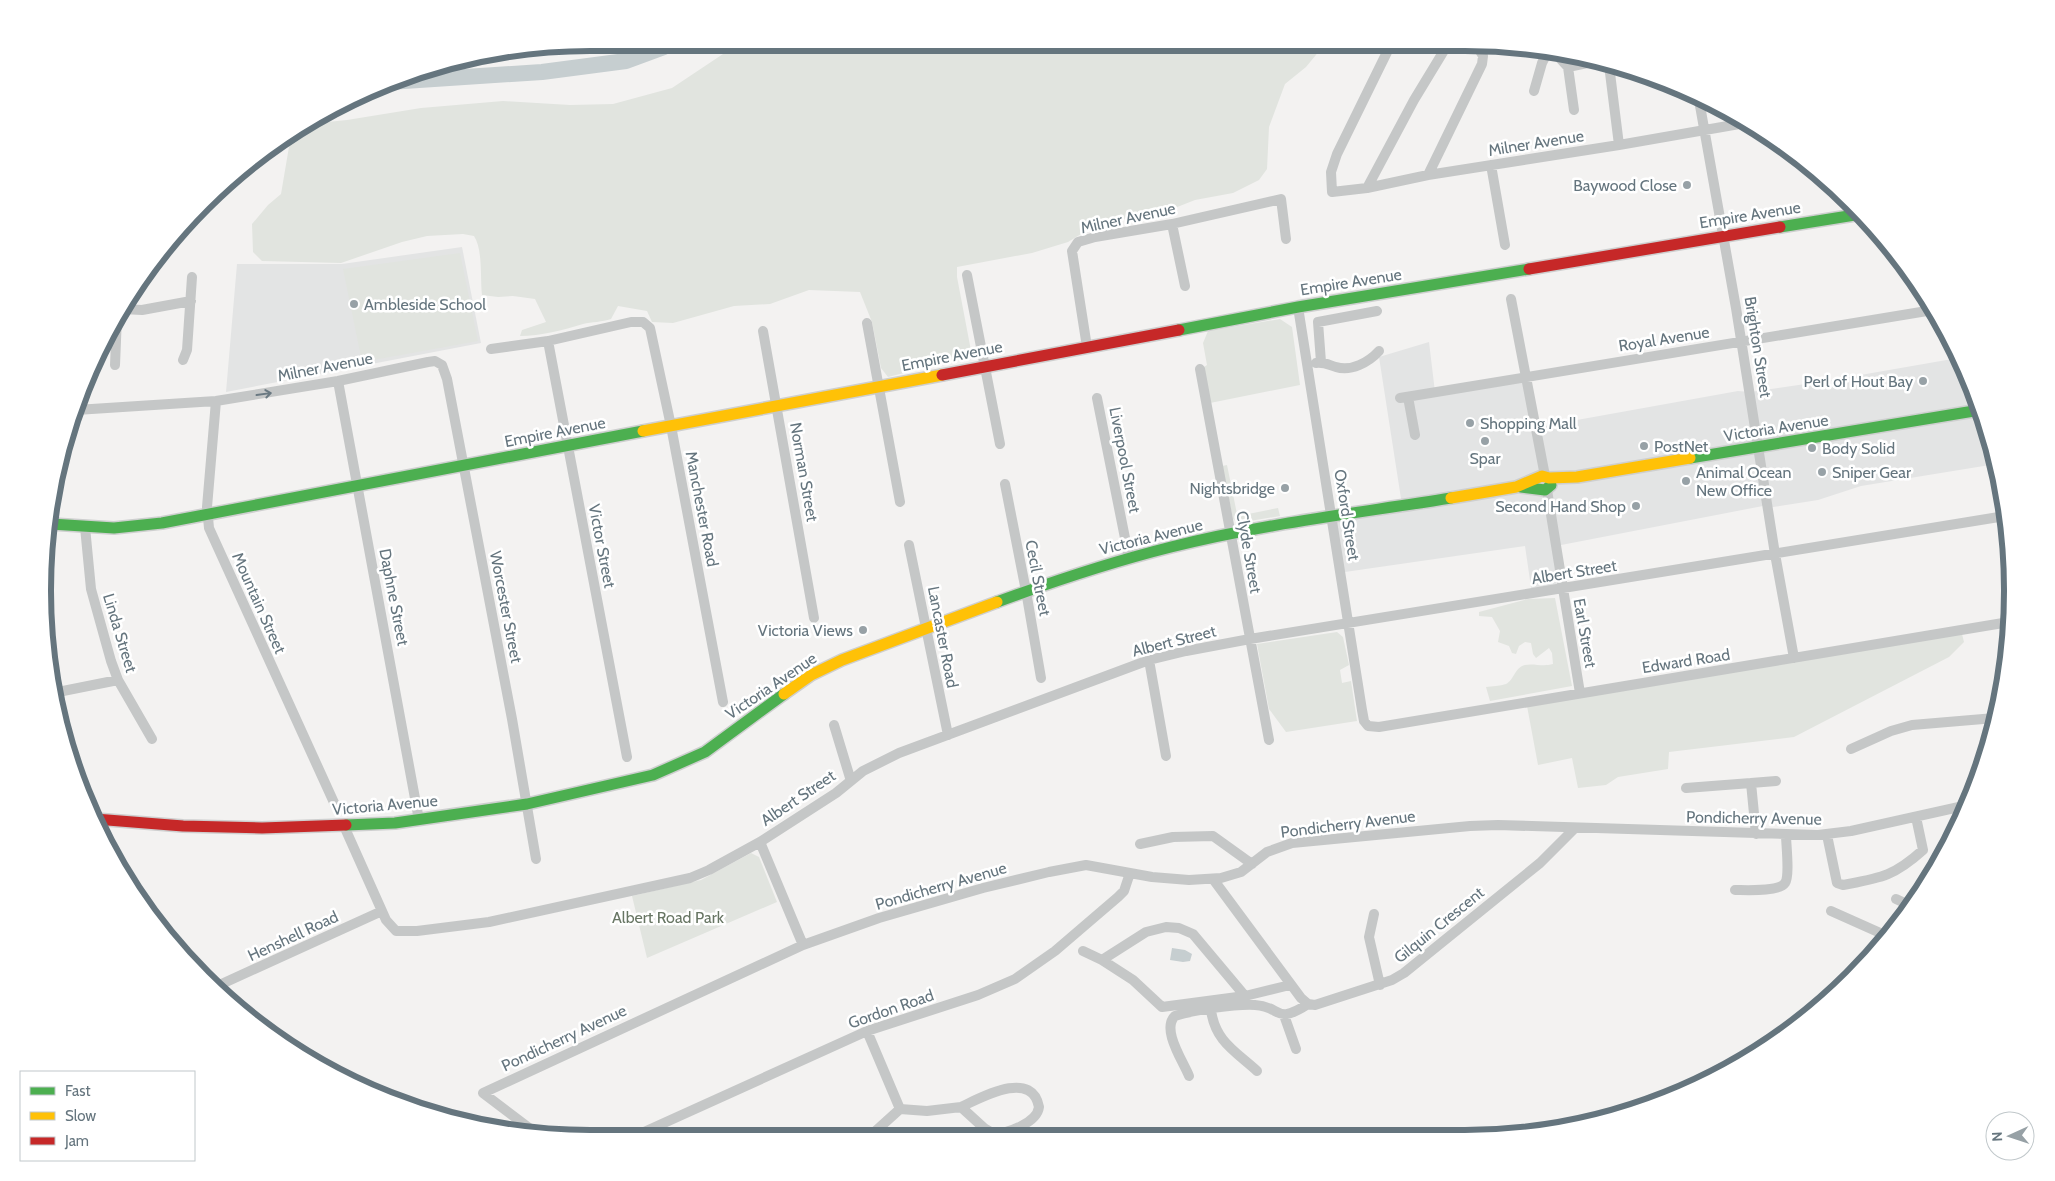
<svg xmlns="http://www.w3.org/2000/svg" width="2055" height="1181" viewBox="0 0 2055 1181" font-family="Cabin,sans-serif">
<rect width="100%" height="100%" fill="#f3f2f1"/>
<path fill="#e3e4e4" d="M462,247L481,343L226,392L237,264H342Z
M1429,342L1435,392L1529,379L1538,427L1738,391L1750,392L1826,381L1958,358L1971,381L1996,464L1861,486L1818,500L1773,507L1768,505L1556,546L1562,589L1532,594L1525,546L1338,573L1332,517L1402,505L1379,357Z"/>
<path fill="#e1e4df" d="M1325,44L1306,67L1285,84L1269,127L1267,169L1259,180L1233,193L1195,200L1162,213L1128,218L1086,231L1068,242L1032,253L957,267V277L972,356L888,377L881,368L872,322L860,292L809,290L770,304L734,306L673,323L652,322L647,311L618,306L611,319C602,322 592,322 583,324C563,330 541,336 520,336L522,330L546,322L535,299L513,296L498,297L482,295C480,277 483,250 474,236L463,234L427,236L402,242L341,263L262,261L253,252L252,224L268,205L281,194L291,135L308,124L347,120L421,108L503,101L570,105L613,104L672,88L735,46Z
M460,253L478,341L362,362L343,269Z
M1280,319L1292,327L1300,385L1210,403L1204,367L1207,365L1203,343L1208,331Z
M1227,465L1237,514L1243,515L1278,508L1280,516L1238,523L1233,519L1222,466Z
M1555,598L1572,686L1490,701L1486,687C1492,686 1500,686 1506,684C1514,680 1515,667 1525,665C1534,663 1542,667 1553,664L1552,653L1549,648L1536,658L1533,654L1531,643L1525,642L1519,646L1516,654L1512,653L1509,646L1498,642L1500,631L1492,617L1479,616V612L1528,599Z
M1337,632L1343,637L1349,665L1340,670L1342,683L1351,681L1357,721L1286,732L1269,709L1257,644Z
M1962,634L1964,642L1949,657L1794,737L1669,752L1668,769L1618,777L1606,785L1578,788L1572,758L1538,765L1527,706Z
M751,853L759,857L777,902L647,958L632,896L701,880Z"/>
<path fill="#c6ced0" d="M1172,948L1185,950L1192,954L1190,961L1183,962L1170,960Z"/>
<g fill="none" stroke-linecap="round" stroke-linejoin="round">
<path stroke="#c6ced0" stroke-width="16" d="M389,82L542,72L626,61L664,47"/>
<g stroke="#cecfcf" stroke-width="14">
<path id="fast" d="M1780,227L1861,214
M1179,330L1298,307L1529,269
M1690,458L1980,410
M1521,487L1545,490L1551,485
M51,524L114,528L162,523L643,431
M997,602C1054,581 1111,562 1171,547C1262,524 1358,513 1451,498
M346,825L395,823L527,804L653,775L705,752L784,694"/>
</g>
<g stroke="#cecfcf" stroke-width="14">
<path id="slow" d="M643,431L942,375
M1451,498L1516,487L1542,476L1549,478L1577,477L1690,458
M784,694L811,675L842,660L997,602"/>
</g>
<g stroke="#cecfcf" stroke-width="14">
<path id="jam" d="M1529,269L1780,227
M942,375L1179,330
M95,819L183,826L262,828L346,825"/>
</g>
<path stroke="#c5c7c7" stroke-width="10" d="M1391,44L1337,154L1331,172L1332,192L1367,188L1428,175L1619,145L1745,123
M1609,65L1619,145
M1568,67L1574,110
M1534,91L1542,63L1546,55H1557L1568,67L1592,62
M1699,100L1736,308L1775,554L1794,658
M1491,165L1505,245
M1428,175L1482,64L1483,56L1476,44
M1367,188L1414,100L1448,44
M1172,224L1185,286
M967,275L1000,444
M1511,299L1545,476
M1298,307L1362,710L1364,721L1368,726L1379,727L2009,622
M122,309L142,310L191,301
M867,323L900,502
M763,331L814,618
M548,341L627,757
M1087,347L1072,251L1078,242L1095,237L1172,224L1281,199L1286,239
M491,349L548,341L631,322H643L650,328L671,426L723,702
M183,360L187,350L192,277
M1321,362L1318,322L1377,311
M1316,363C1324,362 1329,365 1336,367C1351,372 1369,362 1379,351
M115,365L117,316
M1200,369L1269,740
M338,381L419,820
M1408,397L1415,435
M1097,398L1129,558
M1400,398L1933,310
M216,401L207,507L209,528L336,807
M76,410L216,401L338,381L428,362L435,361L442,365L447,379L512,719L536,859
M1005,484L1026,591L1041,678
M1547,490L1580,693
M85,527L91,589L111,661L118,680L152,739
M909,545L948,735
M1149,660L1166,756
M53,693L118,680
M834,725L851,781
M1851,749L1891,731L1912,725L1995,718
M1751,783L1776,781
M1686,788L1751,783L1756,834
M344,826L386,920L396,931H417L489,922L690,878L709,870L760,842L836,793L863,771L899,753L1149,660L1186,651L1250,639L2005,516
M1827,835L1837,883L1843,885C1880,878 1893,877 1923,850L1916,817
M760,842L803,945
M1140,844L1173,837L1213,836L1252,864
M1213,879L1301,998L1308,1004L1315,1005L1392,980L1404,973L1540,863L1575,828
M1735,890C1746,890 1779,892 1785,883C1790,876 1786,844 1786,835
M1896,899L1911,906
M1831,911L1887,936
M1374,914L1369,937L1380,985
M1083,951L1102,960L1146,932L1166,927L1179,928L1193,934L1245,996L1290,985
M1102,960L1133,980L1162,1007L1245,996
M215,987L382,911
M1211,1010C1215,1041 1235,1051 1257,1071
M1284,1015L1296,1049
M867,1031L900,1109
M1189,1076C1183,1061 1161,1029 1175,1016C1193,1010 1235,1004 1255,1005C1282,1006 1274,1026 1308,1004
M537,1134L483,1093L803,945L879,918L983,888L1049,872L1086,865L1152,877L1189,880L1221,878L1241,872L1267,852L1292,843L1470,826L1498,825L1818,835L1851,831L1968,805
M633,1137L867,1031L978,995L1015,979L1055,951L1118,897L1124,891L1130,873
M869,1137L900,1109L927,1111L961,1107L984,1128L994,1134C1008,1133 1037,1123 1039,1107C1032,1069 982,1097 961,1107"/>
<use href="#fast" stroke="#4caf50" stroke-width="11"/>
<use href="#slow" stroke="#ffc107" stroke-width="11"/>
<use href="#jam" stroke="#c62828" stroke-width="11"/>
</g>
<defs><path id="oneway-shaft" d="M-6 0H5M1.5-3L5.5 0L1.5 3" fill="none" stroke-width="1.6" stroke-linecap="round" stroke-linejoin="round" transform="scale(1.25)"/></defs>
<use stroke="#6a7982" href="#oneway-shaft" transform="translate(264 394) rotate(-8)"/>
<g fill="#97a1a6" stroke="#fff" stroke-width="2">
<circle cx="1687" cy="185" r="5"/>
<circle cx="354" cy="304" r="5"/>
<circle cx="1923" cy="381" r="5"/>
<circle cx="1470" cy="423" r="5"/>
<circle cx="1485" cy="441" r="5"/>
<circle cx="1644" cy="446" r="5"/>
<circle cx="1812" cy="448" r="5"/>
<circle cx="1822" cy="472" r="5"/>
<circle cx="1686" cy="481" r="5"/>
<circle cx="1285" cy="488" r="5"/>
<circle cx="1636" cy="506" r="5"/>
<circle cx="863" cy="630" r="5"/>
</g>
<g text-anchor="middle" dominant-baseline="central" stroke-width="5" stroke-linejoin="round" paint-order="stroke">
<g font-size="16" fill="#65757e" stroke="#fff">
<text transform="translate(1536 143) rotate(-9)">Milner Avenue</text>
<text transform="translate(1750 215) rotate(-9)">Empire Avenue</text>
<text transform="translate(1128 218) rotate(-12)">Milner Avenue</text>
<text transform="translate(1351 282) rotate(-9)">Empire Avenue</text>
<text transform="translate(1664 339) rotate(-9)">Royal Avenue</text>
<text transform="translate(1758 347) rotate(81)">Brighton Street</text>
<text transform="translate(952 356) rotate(-11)">Empire Avenue</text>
<text transform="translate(325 367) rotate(-11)">Milner Avenue</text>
<text transform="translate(1776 428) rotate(-9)">Victoria Avenue</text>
<text transform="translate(555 432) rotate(-11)">Empire Avenue</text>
<text transform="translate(1125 460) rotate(79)">Liverpool Street</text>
<text transform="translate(804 472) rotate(80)">Norman Street</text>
<text transform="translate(702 509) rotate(79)">Manchester Road</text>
<text transform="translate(1347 515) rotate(81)">Oxford Street</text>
<text transform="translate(1151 537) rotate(-14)">Victoria Avenue</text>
<text transform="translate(602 546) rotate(79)">Victor Street</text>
<text transform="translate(1249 552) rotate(80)">Clyde Street</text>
<text transform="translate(1574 572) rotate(-9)">Albert Street</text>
<text transform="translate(1038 578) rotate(79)">Cecil Street</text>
<text transform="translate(394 597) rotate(79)">Daphne Street</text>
<text transform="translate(259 603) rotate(66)">Mountain Street</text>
<text transform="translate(506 607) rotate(79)">Worcester Street</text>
<text transform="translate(120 633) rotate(73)">Linda Street</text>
<text transform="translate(1585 633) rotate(80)">Earl Street</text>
<text transform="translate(943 637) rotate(79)">Lancaster Road</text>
<text transform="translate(1174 641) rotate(-14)">Albert Street</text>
<text transform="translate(1686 661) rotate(-9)">Edward Road</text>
<text transform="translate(771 686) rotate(-34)">Victoria Avenue</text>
<text transform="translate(798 798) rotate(-34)">Albert Street</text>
<text transform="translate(385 805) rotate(-5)">Victoria Avenue</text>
<text transform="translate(1754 818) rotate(1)">Pondicherry Avenue</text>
<text transform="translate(1348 824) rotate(-7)">Pondicherry Avenue</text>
<text transform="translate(941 886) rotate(-16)">Pondicherry Avenue</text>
<text transform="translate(1439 925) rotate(-39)">Gilquin Crescent</text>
<text transform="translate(293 936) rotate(-25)">Henshell Road</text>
<text transform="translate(891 1009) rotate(-19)">Gordon Road</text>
<text transform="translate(564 1038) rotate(-25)">Pondicherry Avenue</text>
</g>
<g font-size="16" fill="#65757e" stroke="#fff" text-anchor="start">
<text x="1677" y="185" text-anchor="end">Baywood Close</text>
<text x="364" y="304">Ambleside School</text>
<text x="1913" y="381" text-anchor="end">Perl of Hout Bay</text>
<text x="1480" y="423">Shopping Mall</text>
<text x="1654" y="446">PostNet</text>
<text x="1822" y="448">Body Solid</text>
<text x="1485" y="458" text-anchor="middle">Spar</text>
<text x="1696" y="472">Animal Ocean<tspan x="1696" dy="18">New Office</tspan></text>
<text x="1832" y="472">Sniper Gear</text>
<text x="1275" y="488" text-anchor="end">Nightsbridge</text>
<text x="1626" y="506" text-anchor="end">Second Hand Shop</text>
<text x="853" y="630" text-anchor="end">Victoria Views</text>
</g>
<g font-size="16" fill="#687664" stroke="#fff">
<text x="668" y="917">Albert Road Park</text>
</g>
</g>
<path d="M0 0H2055V1181H0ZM590 51H1465A539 539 0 0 1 2004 590V591A539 539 0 0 1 1465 1130H590A539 539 0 0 1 51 591V590A539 539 0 0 1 590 51Z" fill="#fff" fill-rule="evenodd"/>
<path fill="none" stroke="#65757e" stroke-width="6" d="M590 51H1465A539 539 0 0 1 2004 590V591A539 539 0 0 1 1465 1130H590A539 539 0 0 1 51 591V590A539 539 0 0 1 590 51Z"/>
<rect x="20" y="1071" width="175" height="90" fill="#ffffff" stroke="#c1c8cb"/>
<rect x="30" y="1087" width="25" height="8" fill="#4caf50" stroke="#c1c8cb"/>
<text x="65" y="1096" font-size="15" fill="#65757e">Fast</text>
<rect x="30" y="1112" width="25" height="8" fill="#ffc107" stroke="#c1c8cb"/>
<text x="65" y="1121" font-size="15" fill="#65757e">Slow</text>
<rect x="30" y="1137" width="25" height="8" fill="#c62828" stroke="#c1c8cb"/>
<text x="65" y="1146" font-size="15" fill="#65757e">Jam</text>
<g transform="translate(2010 1136) rotate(267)"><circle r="24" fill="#ffffff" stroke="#c1c8cb"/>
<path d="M0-4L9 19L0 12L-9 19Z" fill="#97a1a6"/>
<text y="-8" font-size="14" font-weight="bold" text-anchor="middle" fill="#65757e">N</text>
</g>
</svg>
